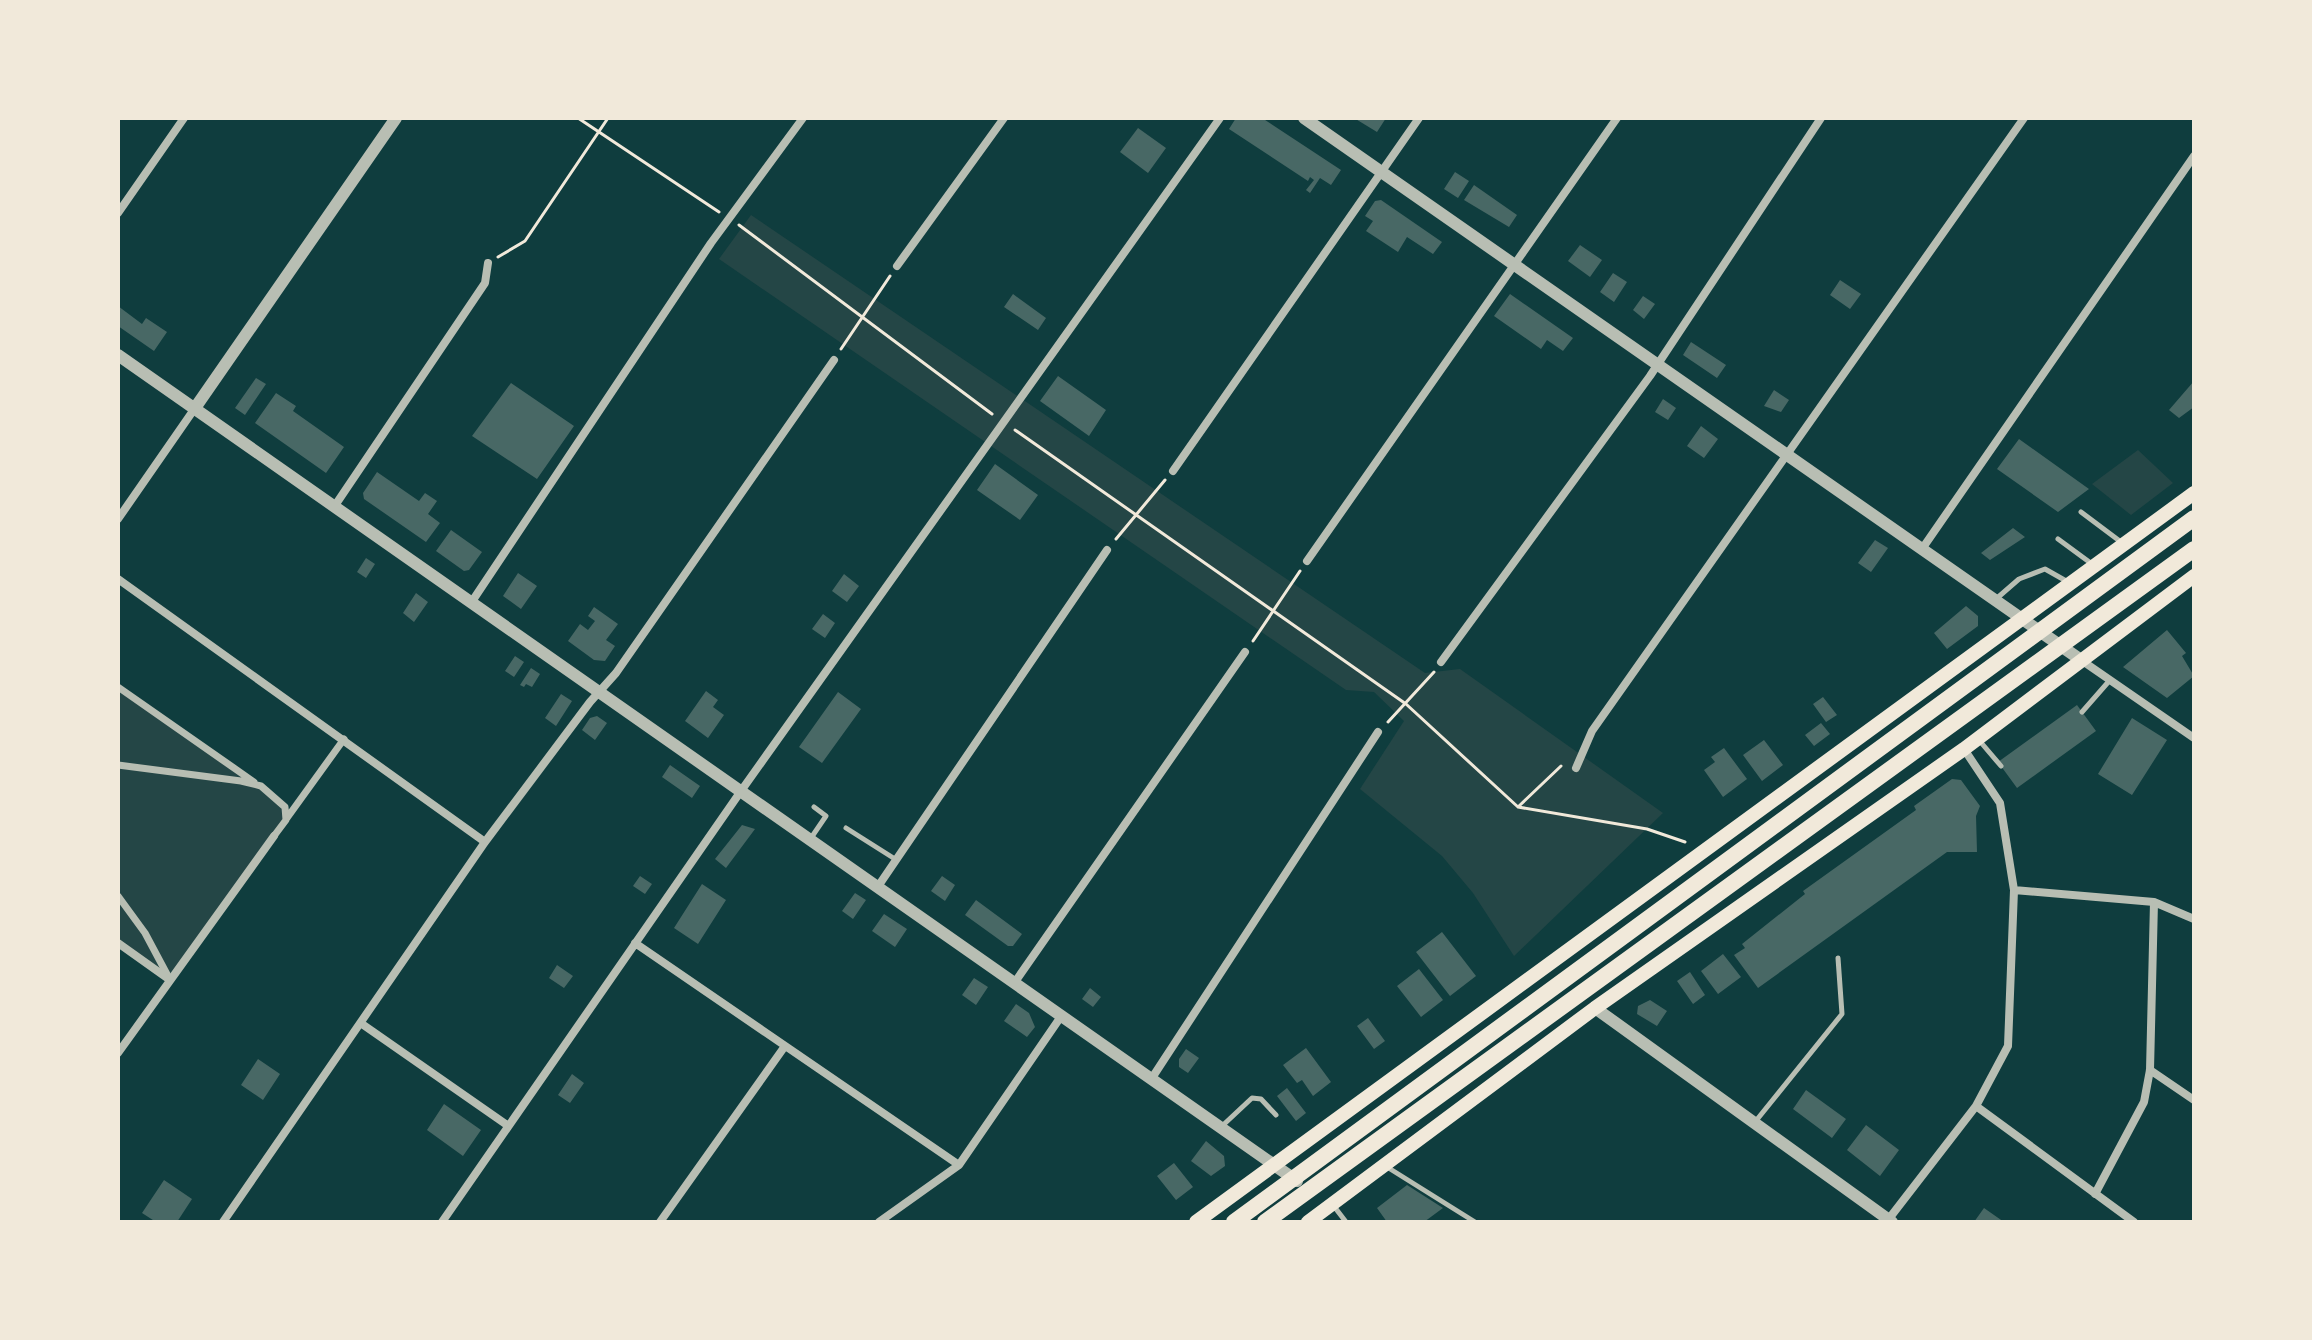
<svg xmlns="http://www.w3.org/2000/svg" width="2312" height="1340" viewBox="0 0 2312 1340" font-family="Inter,sans-serif">
<rect width="100%" height="100%" fill="#0f3d3e"/>
<path fill="#244646" d="M751,215L1425,673L1460,669L1663,813L1514,956L1473,893L1442,856L1360,789L1404,721L1374,692L1346,690L719,259Z
M2138,450L2173,483L2131,515L2092,484Z
M118,688L275,797L284,807L285,821L170,980L118,943Z"/>
<path fill="#486865" d="M1236,118H1262L1341,170L1331,185L1320,178L1310,193L1306,190L1314,180L1310,177L1308,181L1229,129Z
M1354,118H1386L1377,132Z
M1138,128L1166,148L1148,173L1120,152Z
M1455,172L1469,181L1458,198L1444,189Z
M1474,185L1517,215L1509,227L1464,200Z
M1381,200L1442,242L1433,254L1407,237L1398,252L1366,231L1373,221L1365,216L1375,201Z
M1580,245L1602,260L1590,277L1568,261Z
M1613,273L1627,282L1614,302L1600,292Z
M1840,280L1861,294L1850,309L1830,295Z
M1013,294L1046,318L1038,330L1004,307Z
M1510,294L1573,338L1563,351L1547,340L1541,349L1494,316Z
M1643,296L1655,304L1644,319L1633,310Z
M118,306L142,324L146,318L167,332L154,351L118,326Z
M1691,342L1726,365L1717,378L1683,355Z
M1058,376L1106,410L1089,436L1040,401Z
M256,378L266,384L245,415L235,408Z
M2194,381V407L2179,418L2169,410Z
M511,383L574,426L537,479L472,436Z
M1774,390L1789,400L1781,412L1764,406Z
M276,393L296,406L293,411L344,447L326,473L255,423Z
M1663,399L1676,408L1668,420L1655,412Z
M1701,426L1718,439L1704,458L1687,446Z
M2019,439L2089,489L2058,512L1997,469Z
M995,464L1038,495L1020,520L977,490Z
M377,472L419,501L425,493L437,501L428,514L440,523L426,542L364,499L363,493Z
M2013,528L2025,537L1990,560L1981,553Z
M451,530L482,552L469,570L464,571L436,551Z
M1875,540L1888,548L1871,572L1858,563Z
M366,558L375,564L366,578L357,572Z
M518,573L537,586L521,609L503,596Z
M844,574L859,586L847,602L832,591Z
M416,593L428,602L414,622L403,613Z
M1966,606L1978,616V626L1947,649L1934,633Z
M594,607L618,624L606,640L615,646L605,661L594,660L568,641L580,624L588,630L595,621L588,616Z
M823,614L835,623L825,638L812,629Z
M2167,630L2186,653L2182,656L2194,676L2167,698L2123,667Z
M515,656L524,662L514,677L505,671Z
M531,668L540,674L532,687L526,684L524,687L520,685Z
M706,691L718,700L713,707L724,715L708,738L685,721Z
M838,692L861,709L822,763L799,747Z
M561,694L572,701L556,726L545,718Z
M1823,697L1837,715L1826,722L1813,704Z
M2077,705L2096,731L2017,788L1998,762Z
M597,716L607,723L595,740L582,730L590,718Z
M2132,718L2167,740L2132,795L2098,774Z
M1821,723L1830,734L1814,746L1805,735Z
M1764,740L1783,765L1762,781L1743,755Z
M1724,748L1747,779L1723,797L1704,770L1715,762L1711,757Z
M670,765L700,786L692,798L662,777Z
M1952,779L1961,780L1980,806L1976,816L1977,852H1947L1758,988L1734,955L1745,948L1742,944L1805,894L1803,891L1916,810L1914,806Z
M742,825L755,829L726,868L715,859Z
M640,876L652,884L645,894L633,886Z
M942,876L955,885L945,901L931,891Z
M702,884L726,900L698,944L674,928Z
M855,893L866,900L853,919L842,911Z
M976,900L1022,934L1013,946H1008L965,915Z
M884,914L907,929L895,947L872,931Z
M1442,932L1476,976L1450,996L1416,952Z
M1723,954L1741,977L1718,994L1701,971Z
M557,965L573,976L564,988L549,978Z
M1419,969L1443,1000L1421,1017L1397,986Z
M1690,972L1705,995L1693,1004L1677,981Z
M974,978L988,987L976,1005L962,995Z
M1090,988L1101,997L1093,1007L1082,999Z
M1650,1000L1667,1011L1657,1026L1637,1014L1638,1006Z
M1016,1004L1029,1013L1035,1027L1027,1037L1004,1021Z
M1368,1018L1385,1041L1374,1049L1357,1026Z
M1306,1048L1331,1082L1313,1096L1302,1080L1297,1083L1283,1065Z
M1186,1049L1199,1058L1188,1073L1179,1067V1059Z
M258,1059L280,1074L263,1100L241,1085Z
M572,1074L584,1083L570,1103L558,1095Z
M1287,1088L1306,1113L1296,1121L1277,1096Z
M1806,1090L1846,1119L1832,1138L1793,1109Z
M444,1104L481,1130L463,1156L427,1130Z
M1866,1125L1899,1150L1880,1176L1847,1150Z
M1206,1141L1224,1156L1225,1166L1211,1176L1191,1161Z
M1174,1163L1193,1187L1176,1200L1157,1176Z
M164,1180L192,1199L177,1222H156L142,1213Z
M1407,1185L1443,1208L1424,1222H1387L1377,1208Z
M1984,1208L2004,1222H1974Z"/>
<g fill="none" stroke-linecap="round" stroke-linejoin="round">
<path stroke="#f1e9da" stroke-width="3" d="M578,118L719,212
M739,225L992,414
M498,257L525,241L608,118
M841,349L890,276
M1015,430L1406,704L1518,807L1647,829L1685,842
M1116,539L1165,480
M1253,641L1300,571
M1388,722L1434,672
M1518,807L1561,766"/>
<path stroke="#b8beb3" stroke-width="5" d="M2081,512L2121,542
M2058,539L2092,564
M1996,599L2019,579L2045,569L2068,582
M2082,712L2110,680
M1978,739L2001,766
M846,828L895,859
M811,838L826,816L814,807
M1755,1122L1842,1014L1838,958
M1221,1127L1252,1098L1261,1099L1276,1115
M1387,1167L1475,1222
M1333,1205L1346,1222"/>
<path stroke="#b8beb3" stroke-width="7" d="M118,687L254,782
M118,765L241,781L261,786L285,807L286,820L274,836
M287,818L344,739
M118,896L145,933L169,978"/>
<path stroke="#b8beb3" stroke-width="8" d="M118,213L184,118
M897,266L1004,118
M1173,471L1419,118
M334,507L485,283L488,263
M118,519L195,408
M1922,549L2194,156
M1307,561L1617,118
M118,579L485,842
M471,603L711,243L803,118
M2081,660L2194,738
M1441,662L1650,376L1821,118
M1576,768L1592,731L2024,118
M879,885L1107,550
M2014,890L2154,902L2194,919
M118,943L170,980
M635,943L959,1165
M1015,982L1245,652
M362,1024L507,1125
M118,1053L274,836
M2150,1070L2194,1100
M1152,1078L1378,732
M1976,1106L2134,1222
M2095,1194L2144,1102L2150,1070L2154,902
M1888,1220L1976,1106L2008,1046L2014,890L2000,803L1964,749
M223,1222L485,842L590,702L616,673L834,360
M442,1222L741,791L1220,118
M660,1222L785,1046
M879,1222L959,1165L1062,1015"/>
<path stroke="#b8beb3" stroke-width="12" d="M1304,118L2081,660
M118,355L1297,1181
M195,408L396,118
M1595,1008L1892,1222"/>
<path stroke="#f1e9da" stroke-width="14" d="M1196,1222L2194,493
M1308,1222L1595,1008L1964,749L2194,576"/>
<path stroke="#f1e9da" stroke-width="16" d="M1234,1222L2194,518
M1265,1222L2194,549"/>
</g>
<rect width="2312" height="1340" fill="none" stroke="#f1e9da" stroke-width="240"/>
</svg>
